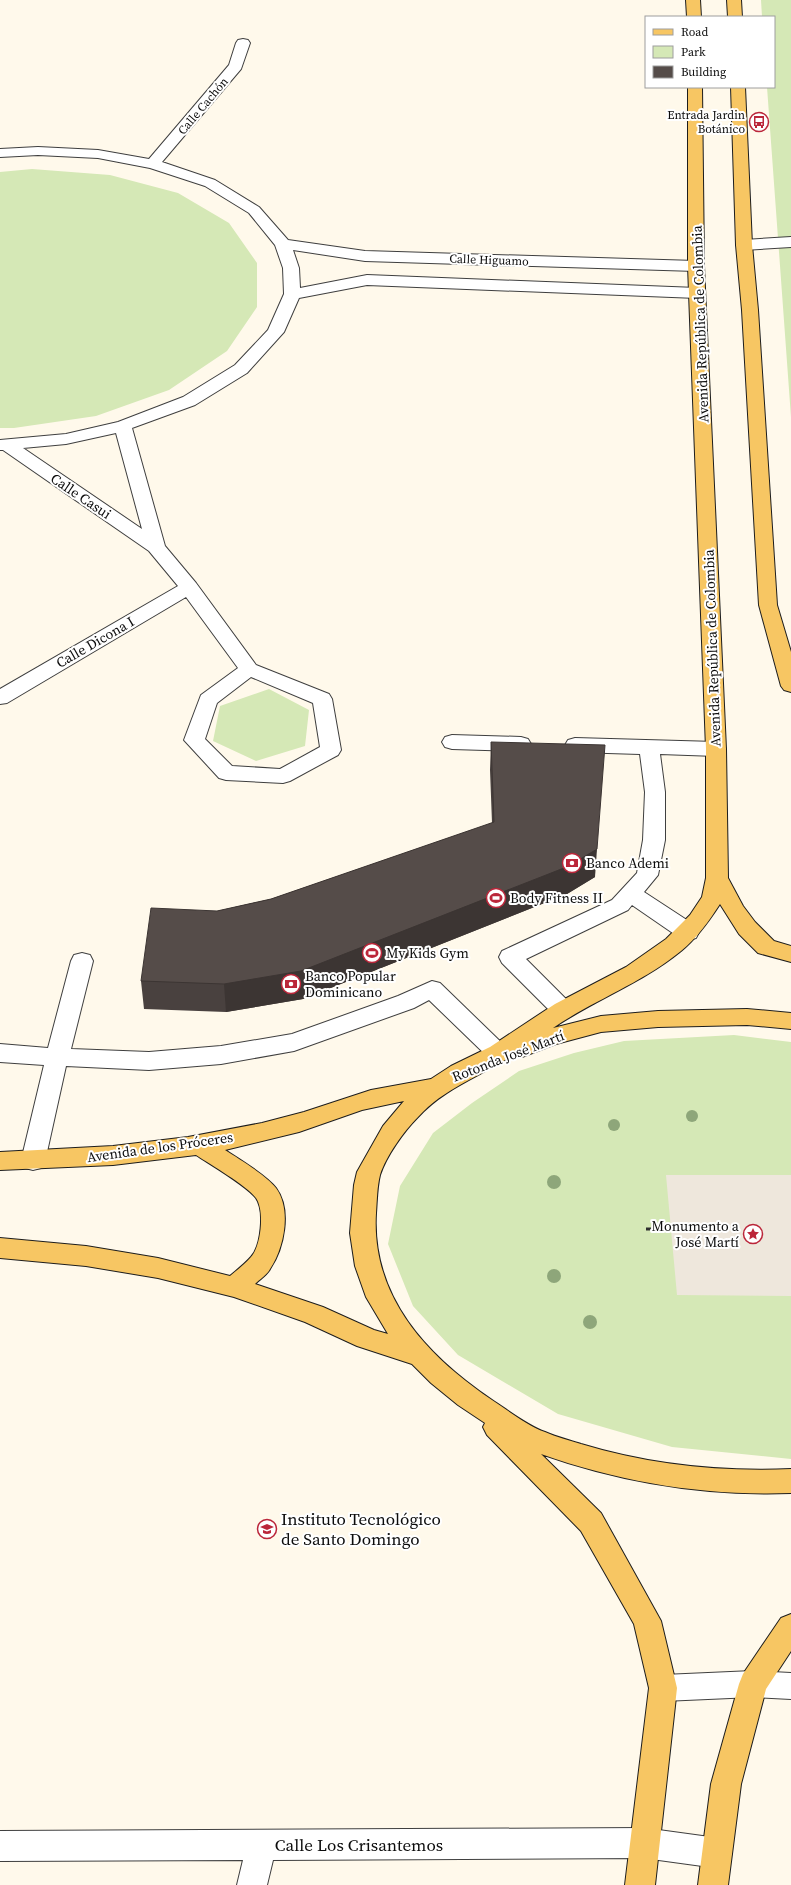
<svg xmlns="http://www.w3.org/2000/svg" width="791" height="1885" viewBox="0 0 791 1885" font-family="'Source Serif 4',serif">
<rect width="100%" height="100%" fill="#fff9eb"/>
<path fill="#d5e8b6" d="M761,0H791V417L767,87H774V17H762Z
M32,169L110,175L178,193L229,223L257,263V307L227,351L169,390L96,416L14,428H0V172Z
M269,689L309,710L305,746L256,761L213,741L220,706Z
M734,1035L791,1042V1459L672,1447L558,1414L458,1355L413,1306L388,1244L400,1186L433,1133L472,1103L519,1071L574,1053L624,1041Z"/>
<path fill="#eee7dc" d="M666,1175H791V1296L677,1295Z"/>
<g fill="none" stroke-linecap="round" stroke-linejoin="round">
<g stroke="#3f3f3f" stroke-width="2">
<path id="minor" d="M243,39L248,40L250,43L241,69L162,162L215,180L259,207L288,240L365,251L696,261L702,263L704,266L702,269L696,271L365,261L293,250L299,268L300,288L367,275L697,288L703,290L705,293L703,296L697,298L367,285L299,298L284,332L247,373L195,405L132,428L165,546L196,583L256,665L329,694L332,699L341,750L338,755L290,781L283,783L226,780L219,778L184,740L201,695L238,668L186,597L7,703L0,704V689L178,586L149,551L3,450H0V440L66,434L118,422L183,397L235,365L268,330L284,294L283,268L275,245L249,213L205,186L150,168L98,158L38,155L0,157V149L38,147L98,150L149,159L229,65L236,43L238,40ZM116,433L142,529L23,448L66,444ZM251,677L313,703L320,747L280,769L232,766L205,739L217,703Z
M791,237V247L744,250L738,248L736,245L738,242L744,240Z
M452,735L521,737L528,739L531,744L528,749L521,751L452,749L445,747L442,742L445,737Z
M575,738L716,742L723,744L726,749L723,754L716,756L660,754L665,792V840L658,875L644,892L696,926L699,932L696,938L688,940L680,938L632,905L628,910L526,959L571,1004L574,1010L571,1016L563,1018L555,1016L502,963L499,957L502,951L612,900L637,873L643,840L645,792L640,754L575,752L568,750L565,745L568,740Z
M82,953L90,955L93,961L71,1049L149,1052L221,1046L292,1034L398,996L432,981L440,983L506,1047L509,1053L506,1059L498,1062L490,1059L429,1000L414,1008L294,1051L221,1064L149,1070L66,1066L45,1161L41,1168L33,1170L25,1168L21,1161L44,1065L0,1062V1044L48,1048L71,961L74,955Z
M753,1671L791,1673V1699L753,1697L663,1701L653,1698L649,1688L653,1678L663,1675Z
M644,1828L717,1838L728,1842L732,1853L728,1864L717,1868L644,1858L273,1860L267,1885H237L243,1860L0,1861V1831Z"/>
</g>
<g stroke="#1d1d1d" stroke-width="2">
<path id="major" d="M686,0H700L701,17H687Z
M727,0H741L742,17H728Z
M688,87H702L704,266L726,749L728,878L743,906L755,922L774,941L791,946V962L758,953L739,934L720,904C709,921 697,938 681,951C642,983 594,1000 553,1028L601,1016L658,1011L747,1009L791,1013V1029L747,1025L658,1027L601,1032L556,1044L522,1057L514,1054C482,1076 445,1087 418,1117C404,1131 386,1156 380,1175C377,1187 377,1200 376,1213C371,1297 427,1356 492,1400C509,1411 526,1425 545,1432C556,1437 569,1440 581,1444C650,1465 720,1472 791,1469V1493C705,1496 623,1483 541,1454L601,1513L661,1621L677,1688L655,1885H625L649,1688L634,1624L581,1531L487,1435L483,1427L485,1423L458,1405L431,1383L412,1364L357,1346L305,1322L234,1297L158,1278L86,1266L0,1258V1238L86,1246L158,1258L230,1276C237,1270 245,1264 251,1257C261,1246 265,1211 256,1198C246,1185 211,1165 196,1155L113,1165L0,1170V1152L113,1146L188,1137L262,1123L304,1112L371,1090L431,1079L451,1066L490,1047L555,1004L626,967L666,939L690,915L702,897L706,878V749L688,266ZM404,1101L383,1126L357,1172L354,1185L350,1233L355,1266L366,1297L388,1334L374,1330L323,1307L255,1284C260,1279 267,1275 270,1269C284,1248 292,1210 276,1188C266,1175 239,1159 225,1150L299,1132L362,1110Z
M731,87H745L752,245L758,310L777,605L791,652V692L784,690L781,686L759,605L742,310L736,245Z
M791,1614V1651L766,1689L741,1784L728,1885H698L711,1784L739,1684L743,1674L781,1618Z"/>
</g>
<path stroke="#2e2e2e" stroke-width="3" stroke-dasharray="5 2.5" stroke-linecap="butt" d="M646,1229H670"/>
<use href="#minor" fill="#fff" fill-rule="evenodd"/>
<use href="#major" fill="#f7c663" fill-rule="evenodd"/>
</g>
<g fill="#8ea67a">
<circle cx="692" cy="1116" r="6"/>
<circle cx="614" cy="1125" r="6"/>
<circle cx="554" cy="1182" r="7"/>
<circle cx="554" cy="1276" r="7"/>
<circle cx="590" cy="1322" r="7"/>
</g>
<path fill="#49413f" d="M491,742L595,877L567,894L303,999L226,1012L144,1009L141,981L217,911L271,899L492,823L490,770Z"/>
<path fill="#3c3533" d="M597,849L595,877L567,894L303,999L226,1012L224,984Z"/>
<path fill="#554c49" stroke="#3c3533" d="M491,742L605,745L597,849L569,866L301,971L224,984L141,981L151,908L217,911L271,899L494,822Z"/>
<defs>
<g id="bus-ring" transform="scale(1)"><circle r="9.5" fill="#fff" stroke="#bb263a" stroke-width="1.5"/><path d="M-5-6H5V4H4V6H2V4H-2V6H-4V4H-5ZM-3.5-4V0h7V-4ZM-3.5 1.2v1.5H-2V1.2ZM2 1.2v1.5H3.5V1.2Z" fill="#bb263a"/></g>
<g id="bank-ring" transform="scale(1)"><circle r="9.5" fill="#fff" stroke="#bb263a" stroke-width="1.5"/><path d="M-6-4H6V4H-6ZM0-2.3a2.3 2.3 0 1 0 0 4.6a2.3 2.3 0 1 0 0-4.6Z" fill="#bb263a"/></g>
<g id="stadium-ring" transform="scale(1)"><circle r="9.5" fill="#fff" stroke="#bb263a" stroke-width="1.5"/><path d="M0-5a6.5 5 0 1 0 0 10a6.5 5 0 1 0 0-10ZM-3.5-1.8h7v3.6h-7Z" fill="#bb263a"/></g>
<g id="sight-ring" transform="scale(1)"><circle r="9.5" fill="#fff" stroke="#bb263a" stroke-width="1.5"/><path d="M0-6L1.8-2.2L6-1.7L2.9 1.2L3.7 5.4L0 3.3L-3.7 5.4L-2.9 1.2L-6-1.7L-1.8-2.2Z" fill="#bb263a"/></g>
<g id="university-ring" transform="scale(1)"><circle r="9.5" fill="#fff" stroke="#bb263a" stroke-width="1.5"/><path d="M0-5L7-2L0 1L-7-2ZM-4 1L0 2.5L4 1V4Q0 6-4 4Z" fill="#bb263a"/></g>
</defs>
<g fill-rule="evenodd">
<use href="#bus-ring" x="759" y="122"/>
<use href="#bank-ring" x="572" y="863"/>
<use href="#stadium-ring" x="496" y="898"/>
<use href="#stadium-ring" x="372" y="953"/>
<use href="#bank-ring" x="291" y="984"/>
<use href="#sight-ring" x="753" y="1234"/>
<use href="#university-ring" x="267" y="1529"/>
</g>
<g text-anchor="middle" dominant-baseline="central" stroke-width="4" stroke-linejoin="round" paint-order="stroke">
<g font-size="12" fill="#0c0c0c" stroke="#fff">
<text transform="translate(203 106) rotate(-50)">Calle Cachón</text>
<text transform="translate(489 260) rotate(2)">Calle Higuamo</text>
</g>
<g font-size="12" fill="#0c0c0c" stroke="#fff" text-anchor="end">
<text x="745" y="115">Entrada Jardin<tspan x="745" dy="14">Botánico</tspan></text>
</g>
<g font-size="14" fill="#0c0c0c" stroke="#fff">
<text transform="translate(700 324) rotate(-92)">Avenida República de Colombia</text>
<text transform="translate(81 496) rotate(34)">Calle Casui</text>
<text transform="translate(95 642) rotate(-30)">Calle Dicona I</text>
<text transform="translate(712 648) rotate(-92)">Avenida República de Colombia</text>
<text transform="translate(508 1056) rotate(-21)">Rotonda José Martí</text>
<text transform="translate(160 1147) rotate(-8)">Avenida de los Próceres</text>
</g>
<g font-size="14" fill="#0c0c0c" stroke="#fff" text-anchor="start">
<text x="586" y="863">Banco Ademi</text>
<text x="510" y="898">Body Fitness II</text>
<text x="386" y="953">My Kids Gym</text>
<text x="305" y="976">Banco Popular<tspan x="305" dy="16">Dominicano</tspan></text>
<text x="739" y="1226" text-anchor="end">Monumento a<tspan x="739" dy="16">José Martí</tspan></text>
</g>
<g font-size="17" fill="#0c0c0c" stroke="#fff" text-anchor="start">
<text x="281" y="1519">Instituto Tecnológico<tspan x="281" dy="20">de Santo Domingo</tspan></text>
</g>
<g font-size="17" fill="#0c0c0c" stroke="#fff">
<text x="359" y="1845">Calle Los Crisantemos</text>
</g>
</g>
<rect x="645" y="16" width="130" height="72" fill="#ffffff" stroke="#9e9e9e"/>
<rect x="653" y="29" width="20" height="6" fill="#f7c663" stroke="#9e9e9e"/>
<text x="681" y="36" font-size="12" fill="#0c0c0c">Road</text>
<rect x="653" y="46" width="20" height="12" fill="#d5e8b6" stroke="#9e9e9e"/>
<text x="681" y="56" font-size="12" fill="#0c0c0c">Park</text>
<rect x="653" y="66" width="20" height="12" fill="#554c49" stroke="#9e9e9e"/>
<text x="681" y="76" font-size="12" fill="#0c0c0c">Building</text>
</svg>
